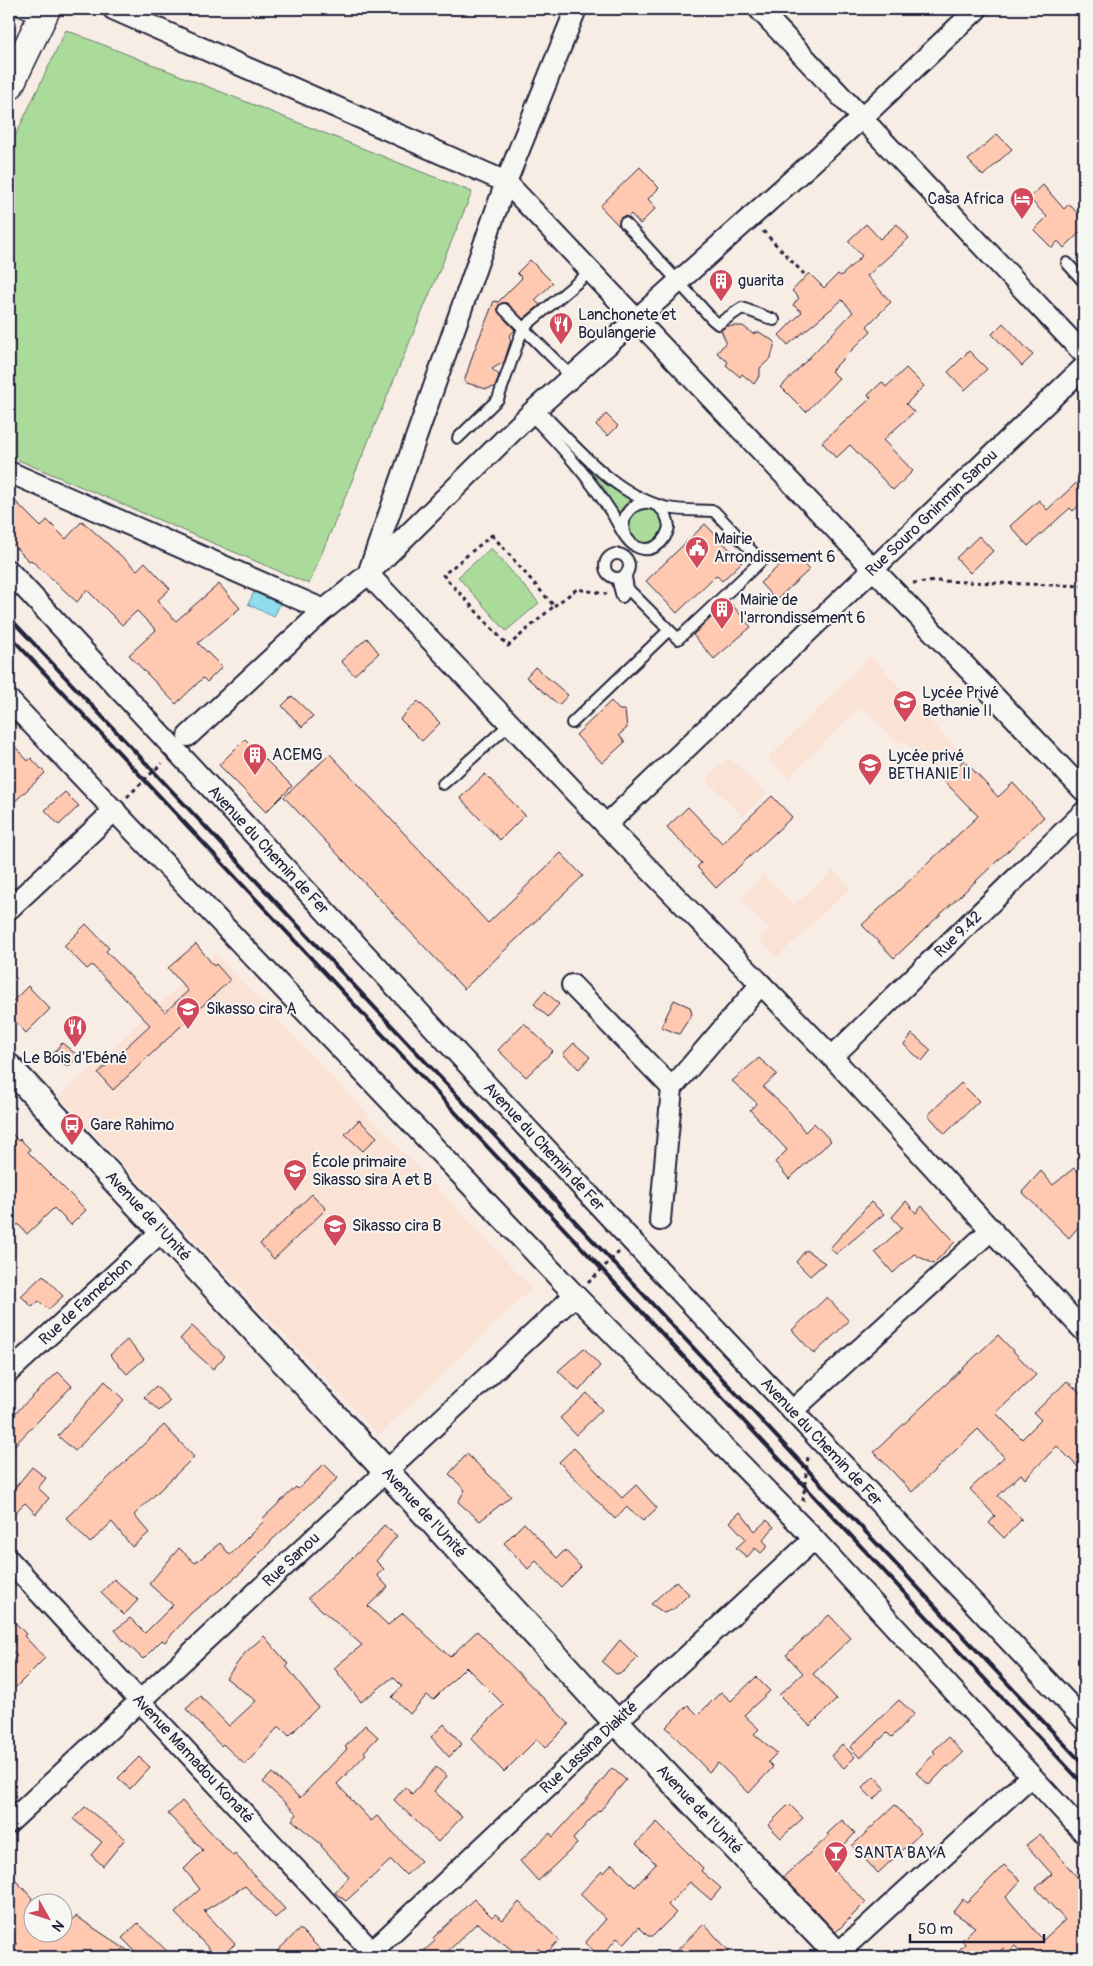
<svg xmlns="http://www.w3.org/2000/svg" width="1093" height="1966" viewBox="0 0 1093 1966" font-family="Pangolin,sans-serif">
<rect width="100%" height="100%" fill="#f8ede5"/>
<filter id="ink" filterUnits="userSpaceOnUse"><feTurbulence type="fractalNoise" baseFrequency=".02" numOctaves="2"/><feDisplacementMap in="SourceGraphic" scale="10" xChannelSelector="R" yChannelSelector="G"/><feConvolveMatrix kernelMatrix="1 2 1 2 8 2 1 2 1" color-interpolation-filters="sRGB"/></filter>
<g filter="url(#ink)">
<path fill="#fae2d5" d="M871,656L962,755L937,777L904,740L899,744L861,706L788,778L768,758Z
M729,757L766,794L743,817L706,779Z
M834,870L851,888L777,957L759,939L769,929L740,899L764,875L794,905Z
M215,953L532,1288L379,1435L59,1097Z"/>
<path fill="#aadb9b" stroke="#667e6b" d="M66,30L472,192L309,584L9,456V149Z
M583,460L605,484L632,501C625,504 619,509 618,517L603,486L581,462Z
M647,504L664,515L665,535L649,547L630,539C625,515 625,515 647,504Z
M491,548L539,603L506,631L458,577Z"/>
<path fill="#8edcec" stroke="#6392a5" d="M254,592L280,604L274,617L248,604Z"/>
<path fill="#ffc9b1" stroke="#22223b" d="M997,134L1012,149L983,176L968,160Z
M640,167L659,188L648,199L656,208L640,224L631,214L628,217L624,216L620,218L619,226L600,206Z
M1043,185L1064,209L1069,204L1084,220V228L1064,248L1058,241L1052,248L1034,230L1047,217L1029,198Z
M866,224L880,239L897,224L909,238L867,276L891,302L867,326L871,331L831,371L839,378L806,412L781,387L853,312L842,300L788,345L779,335L802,312L793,305L799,298L792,291L809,273L824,288L838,274L841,276L862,256L848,241Z
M530,260L553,283L535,300L540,305L523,319L506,303H502L498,307L499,313L515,330L509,336L511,340L504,362L492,369L499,375L495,387L486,389L464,382L474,351L494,301L498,302L522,278L517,273Z
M1003,323L1033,355L1022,366L992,334Z
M727,326H743L753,334L759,332L775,342L771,358L760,368V375L754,384L742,374L740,377L726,365L728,362L717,353L726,342L721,330Z
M969,351L987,369L965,390L948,372Z
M906,368L924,386L906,404L914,412L883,440L913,471L893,490L850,445L836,458L822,442L871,398L868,395L882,382L886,387Z
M606,414L618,426L608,436L596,425Z
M1084,476V501L1073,511L1070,508L1028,546L1010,526L1039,500L1047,510Z
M9,495L41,527L47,520L66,539L82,521L137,570L145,562L170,589L157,601L176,621L219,584L240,608L198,643L222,667L207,682L203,678L176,704L129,655L156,630L137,611L122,625L87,590L77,602L31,560L29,561L9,541Z
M705,524L742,562L722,581L716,575L677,613L646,581Z
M979,536L993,551L970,573L956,558Z
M793,553L809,570L776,600L760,583Z
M729,601L751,627L714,659L693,635Z
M367,638L379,653L354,675L341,661Z
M535,667L568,695L559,705L526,677Z
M292,696L313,716L302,727L282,706Z
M418,701L440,723L422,741L400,719Z
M611,701L619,710H625L627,728L619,735L625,742L602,763L576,735Z
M245,739L292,786L266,812L219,765Z
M9,740L28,761L31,758L45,773L9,807Z
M330,754L488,923L561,853L583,876L464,989L284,797Z
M964,760L998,797L1013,783L1044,817L894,958L862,925L978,816L943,780Z
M485,774L525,815L500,840L460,798Z
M65,792L79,806L59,825L45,810Z
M772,796L792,817L716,888L697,867L701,863L667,827L688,807L722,843Z
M86,924L109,948L106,951L165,1012L188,991L168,968L196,944L214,966L216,964L230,980L113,1090L98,1073L150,1025L92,965L87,969L64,946Z
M28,986L50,1009L26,1033L9,1015V1005Z
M545,991L559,1004L548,1017L534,1004Z
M674,1000L690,1007L692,1014L679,1034L661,1027Z
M524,1023L553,1051L526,1077L498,1050Z
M912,1034L931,1050L922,1061L904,1045Z
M62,1043L78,1056L70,1065H65L53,1054Z
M574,1043L590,1057L579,1069L563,1054Z
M759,1058L777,1074L763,1087L789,1111L805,1132L814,1123L831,1141L789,1179L775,1162L787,1150L750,1110L757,1103L732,1081Z
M961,1083L979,1101L945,1134L928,1115Z
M359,1120L377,1137L363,1151L345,1134Z
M9,1130L18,1141L20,1139L30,1149L28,1152L86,1210L71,1225L54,1208L27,1234L18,1224L9,1234Z
M1074,1168L1084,1177V1220L1069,1238L1022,1192L1041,1171L1053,1185Z
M312,1194L326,1209L274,1259L260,1244Z
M906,1201L916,1213L922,1206L955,1242L933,1264L914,1254L893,1273L875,1252L902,1228L892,1217Z
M871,1202L884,1214L836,1254L830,1248Z
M806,1250L825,1263L810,1276L796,1262Z
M43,1275L63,1296L48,1310L39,1301L32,1307L21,1296Z
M827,1297L849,1321L814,1354L792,1330Z
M192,1326L225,1356L213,1369L180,1339Z
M998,1335L1036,1375L996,1413L1022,1439L1041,1420L1034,1413L1067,1381L1084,1396V1473L1057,1446L1025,1479L1021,1474L998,1496L1022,1519L1004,1538L989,1523L995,1516L970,1489L1004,1457L978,1429L912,1492L874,1452Z
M127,1340L144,1359L127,1374L110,1355Z
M584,1348L600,1366L579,1391L558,1371Z
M58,1372L72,1386L9,1451V1419Z
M105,1381L124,1400L75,1451L58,1436Z
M156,1386L170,1401L159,1411L144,1397Z
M587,1393L602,1410L576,1435L560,1418Z
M164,1425L194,1457L134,1515L149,1533L132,1547L112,1522L90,1543L66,1518Z
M574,1448L622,1498L636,1485L657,1508L643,1521L626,1507L615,1519L559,1462Z
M467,1454L511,1496L480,1521L458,1502L465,1490L449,1474Z
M324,1464L338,1478L272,1540L243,1571L191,1613L165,1642L162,1640L143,1659L123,1640L115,1630L130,1618L145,1633L173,1605L149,1584L179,1548L195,1563L220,1543L230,1555L264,1521L262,1519L296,1487L298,1489Z
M32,1467L46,1478L38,1488L49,1498L36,1514L25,1503L9,1518V1495Z
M740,1512L755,1531L767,1520L774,1527L763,1540L768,1546L761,1553L755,1548L747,1557L736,1548L746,1539L730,1522Z
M524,1523L557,1558L565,1550L581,1567L561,1587L536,1561L528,1569L504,1543Z
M384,1525L397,1536L376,1561L384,1569L377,1575L388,1587L368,1606L388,1625L403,1613L450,1657L477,1631L569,1724L545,1748L537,1739L504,1772L471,1738L504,1705L466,1667L433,1700L427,1695L410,1714L392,1697L402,1686L393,1677L361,1702L334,1668L362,1645L308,1598L374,1538Z
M114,1579L138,1600L124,1615L101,1593Z
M676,1581L689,1594L674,1609L664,1613L651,1604Z
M829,1615L851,1638L813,1674L837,1699L810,1726L779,1695L803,1673L786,1655Z
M9,1616L26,1634L24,1636L45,1658L9,1694V1664L17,1656L10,1649L9,1651Z
M264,1636L288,1664L286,1666L318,1707L289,1736L279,1726L245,1765L223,1744L221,1746L186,1709L200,1696L229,1726L256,1701L226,1678L245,1653Z
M620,1640L638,1658L623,1672L616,1674L602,1662Z
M756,1677L770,1691L744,1715L759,1729L754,1734L777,1753L768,1762L773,1767L749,1793L718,1763L709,1772L666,1727L688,1705L698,1715L721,1692L731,1701Z
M899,1700L914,1714L892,1737L887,1733L860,1758L850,1747Z
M444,1724L462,1744L449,1757L431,1737Z
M365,1725L378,1737L364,1752L366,1754L337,1784L371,1821L377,1816L421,1861L406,1875L391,1860L346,1901L335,1893L349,1877L321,1846L322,1845L292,1820L297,1814L263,1782L272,1773L300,1798L347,1749L345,1747Z
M948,1737L963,1753L948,1767L947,1766L929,1785L916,1773L935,1753L933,1751Z
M842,1744L855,1757L844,1768L831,1756Z
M139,1757L150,1767L130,1789L118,1778Z
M436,1767L447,1776L434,1791L462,1817L438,1842L394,1800L405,1787L412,1794Z
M612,1768L626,1780L600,1811L599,1810L573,1839L577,1844L538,1881L520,1861L550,1833L553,1837L581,1806Z
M874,1776L885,1788L874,1800L862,1788Z
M182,1801L233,1856L235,1854L285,1909L275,1918L245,1886L204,1911L235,1944L221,1957H217L175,1913L200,1889L184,1869L203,1850L168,1814Z
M789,1804L803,1818L781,1838L768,1825Z
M895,1805L921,1833L878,1873L852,1846Z
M85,1807L125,1839L103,1866L91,1855L102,1842L73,1819Z
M842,1820L855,1833L827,1864L866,1902L836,1932L783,1877L829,1836L827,1834Z
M657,1822L703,1868L701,1871L721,1888L711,1900L690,1882L668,1905L676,1913L653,1936H648L639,1927L624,1944L617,1938L601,1957L585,1943L606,1919L580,1894L602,1871L604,1873L612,1864L635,1887L656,1864L636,1844Z
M1040,1834L1084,1885V1957H1025L1015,1946L1007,1953L1003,1948L994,1957H952L965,1944L962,1940L975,1927L953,1912L963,1899L967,1902L1004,1865L1021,1880L1006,1897L1043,1940L1065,1920L1036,1888L1052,1874L1026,1845Z
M9,1873L32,1898V1934H62V1929L76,1916L137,1957H9V1954L17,1944L9,1936Z
M474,1899L492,1917L495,1914L503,1920L519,1902L559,1940L545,1955L538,1948L529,1957H521L477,1923L442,1957H417L435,1941L433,1938Z
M138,1923L173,1957H141L122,1938Z
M704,1924L729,1951L722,1957H670Z
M300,1929L328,1957H271Z"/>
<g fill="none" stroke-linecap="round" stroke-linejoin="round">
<g stroke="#22223b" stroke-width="14">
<path id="service" d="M17,9L40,18
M625,223L712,319L718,324L742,308L774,320
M1067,263L1084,282
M504,309L572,377
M537,408C576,446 613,495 668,508C683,511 699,510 714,511L761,561L678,639L628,589L626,577L627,572
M530,414C561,446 589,477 613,515C619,525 625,540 635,546C651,555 665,543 669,527C665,488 614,500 625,536
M458,438L498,399L523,328L591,271
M605 566a12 12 0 1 1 24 0a12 12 0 1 1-24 0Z
M617,578L622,597L628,589
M572,723L669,630
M443,784L510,724"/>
</g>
<g stroke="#22223b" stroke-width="24">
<g id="minor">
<path d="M113,9L506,182L1084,791"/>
<path d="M759,9L1084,354"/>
<path d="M977,9L863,117L530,414L368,574L606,825L832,1057L1084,1331"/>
<path d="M9,472L324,610"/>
<path id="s1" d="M9,571L631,1240L1084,1720"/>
<path d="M9,700L575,1295L814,1539L1084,1833"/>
<path d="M188,736L324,610L368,574L506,182L576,9"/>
<path id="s2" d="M606,825L1084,367"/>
<path d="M9,909L115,810"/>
<path d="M572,985L672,1088"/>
<path id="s3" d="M832,1057L1084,812"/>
<path d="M660,1220L672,1088L761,984"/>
<path id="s4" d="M9,1372L162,1231"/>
<path d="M792,1411L992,1229"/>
<path id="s5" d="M9,1560L377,1957"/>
<path id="s6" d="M9,1823L575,1295"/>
<path id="s7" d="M366,1957L616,1722L814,1539"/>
<path d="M834,1957L1031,1776"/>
</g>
</g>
<g stroke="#22223b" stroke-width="29">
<g id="tertiary">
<path id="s8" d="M9,1067L386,1471L616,1722L840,1957"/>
</g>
</g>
<g stroke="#22223b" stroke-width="31">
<path id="trunk" d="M9,86L46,9"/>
</g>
<path stroke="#22223b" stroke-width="3" stroke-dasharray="4 4" stroke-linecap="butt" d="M763,231L804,274
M492,535L554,606L508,646L443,575Z
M913,583L939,581L1084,586
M554,606L577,589L607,594
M127,797L162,763
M588,1283L619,1252
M803,1501L808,1456"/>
<use href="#service" stroke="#f6f6f2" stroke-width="10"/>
<use href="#minor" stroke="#f6f6f2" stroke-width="20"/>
<use href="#tertiary" stroke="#f6f6f2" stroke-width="25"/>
<use href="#trunk" stroke="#f6f6f2" stroke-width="28"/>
<path stroke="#22223b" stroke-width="4" d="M9,617L1084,1765
M9,635L1084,1785"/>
</g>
</g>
<defs>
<g id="hotel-pin" transform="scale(1.25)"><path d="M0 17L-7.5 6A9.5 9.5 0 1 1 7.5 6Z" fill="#d1495b" stroke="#f6f6f2"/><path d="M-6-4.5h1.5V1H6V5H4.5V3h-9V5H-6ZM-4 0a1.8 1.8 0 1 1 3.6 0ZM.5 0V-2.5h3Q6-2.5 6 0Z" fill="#fff"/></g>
<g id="building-pin" transform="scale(1.25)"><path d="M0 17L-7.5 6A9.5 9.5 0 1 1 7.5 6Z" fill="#d1495b" stroke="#f6f6f2"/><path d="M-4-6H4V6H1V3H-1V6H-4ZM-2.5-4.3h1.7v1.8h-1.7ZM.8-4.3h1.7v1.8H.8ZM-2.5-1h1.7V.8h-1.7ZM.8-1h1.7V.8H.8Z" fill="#fff"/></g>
<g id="restaurant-pin" transform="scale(1.25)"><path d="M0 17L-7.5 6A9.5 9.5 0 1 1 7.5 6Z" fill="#d1495b" stroke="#f6f6f2"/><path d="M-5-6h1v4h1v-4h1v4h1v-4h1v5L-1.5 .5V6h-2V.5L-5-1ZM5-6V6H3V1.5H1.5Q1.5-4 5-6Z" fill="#fff"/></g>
<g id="civic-pin" transform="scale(1.25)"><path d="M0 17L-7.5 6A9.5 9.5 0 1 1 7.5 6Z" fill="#d1495b" stroke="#f6f6f2"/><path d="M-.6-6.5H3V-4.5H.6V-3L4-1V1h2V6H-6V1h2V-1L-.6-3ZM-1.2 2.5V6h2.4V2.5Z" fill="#fff"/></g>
<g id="school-pin" transform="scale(1.25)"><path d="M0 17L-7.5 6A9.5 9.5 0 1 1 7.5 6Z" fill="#d1495b" stroke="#f6f6f2"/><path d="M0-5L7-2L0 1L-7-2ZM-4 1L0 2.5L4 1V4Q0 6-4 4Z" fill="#fff"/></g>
<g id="bus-pin" transform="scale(1.25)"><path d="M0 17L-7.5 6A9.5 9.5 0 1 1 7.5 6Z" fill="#d1495b" stroke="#f6f6f2"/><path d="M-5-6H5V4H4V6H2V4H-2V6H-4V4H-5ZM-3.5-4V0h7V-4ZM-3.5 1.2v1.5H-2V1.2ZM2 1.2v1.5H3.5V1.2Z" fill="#fff"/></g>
<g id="bar-pin" transform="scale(1.25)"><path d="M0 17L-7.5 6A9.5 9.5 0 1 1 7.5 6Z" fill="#d1495b" stroke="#f6f6f2"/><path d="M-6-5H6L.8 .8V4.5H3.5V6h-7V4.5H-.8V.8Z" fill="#fff"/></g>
</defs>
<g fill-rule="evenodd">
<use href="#hotel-pin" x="1022" y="199"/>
<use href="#building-pin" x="721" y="281"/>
<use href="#restaurant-pin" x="561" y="324"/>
<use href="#civic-pin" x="697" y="548"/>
<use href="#building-pin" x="722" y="609"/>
<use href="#school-pin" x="905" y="702"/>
<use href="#building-pin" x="255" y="755"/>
<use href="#school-pin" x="870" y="765"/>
<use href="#school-pin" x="188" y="1009"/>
<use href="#restaurant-pin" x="75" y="1027"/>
<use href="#bus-pin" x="72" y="1125"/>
<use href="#school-pin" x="295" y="1171"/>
<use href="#school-pin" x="335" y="1226"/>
<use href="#bar-pin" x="836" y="1853"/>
</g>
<g text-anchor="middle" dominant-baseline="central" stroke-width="4" stroke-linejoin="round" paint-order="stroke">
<g font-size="16" fill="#22223b" stroke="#f6f6f2" text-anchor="start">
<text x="1004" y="199" text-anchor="end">Casa Africa</text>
<text x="738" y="281">guarita</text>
<text x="578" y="315">Lanchonete et<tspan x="578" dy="18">Boulangerie</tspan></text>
<text x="714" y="539">Mairie<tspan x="714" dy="18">Arrondissement 6</tspan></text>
<text x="740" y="600">Mairie de<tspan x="740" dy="18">l'arrondissement 6</tspan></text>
<text x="922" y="693">Lycée Privé<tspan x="922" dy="18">Bethanie II</tspan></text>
<text x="272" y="755">ACEMG</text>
<text x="888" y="756">Lycée privé<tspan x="888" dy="18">BETHANIE II</tspan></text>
<text x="206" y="1009">Sikasso cira A</text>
<text x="75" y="1058" text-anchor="middle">Le Bois d'Ebéné</text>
<text x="90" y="1125">Gare Rahimo</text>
<text x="312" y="1162">École primaire<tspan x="312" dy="18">Sikasso sira A et B</tspan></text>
<text x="352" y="1226">Sikasso cira B</text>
<text x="854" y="1853">SANTA BAYA</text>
</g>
<g font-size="16" fill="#22223b" stroke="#f6f6f2">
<text stroke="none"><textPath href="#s2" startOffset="451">Rue Souro Gninmin Sanou</textPath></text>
<text stroke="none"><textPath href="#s1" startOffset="381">Avenue du Chemin de Fer</textPath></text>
<text stroke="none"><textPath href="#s3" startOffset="176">Rue 9.42</textPath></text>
<text stroke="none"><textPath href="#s1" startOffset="786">Avenue du Chemin de Fer</textPath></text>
<text stroke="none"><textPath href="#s8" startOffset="204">Avenue de l'Unité</textPath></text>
<text stroke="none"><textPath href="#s4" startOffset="104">Rue de Famechon</textPath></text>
<text stroke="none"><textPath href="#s1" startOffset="1191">Avenue du Chemin de Fer</textPath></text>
<text stroke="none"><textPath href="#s8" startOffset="609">Avenue de l'Unité</textPath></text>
<text stroke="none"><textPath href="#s6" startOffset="386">Rue Sanou</textPath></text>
<text stroke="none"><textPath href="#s7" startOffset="306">Rue Lassina Diakité</textPath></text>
<text stroke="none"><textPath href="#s5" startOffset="271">Avenue Mamadou Konaté</textPath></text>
<text stroke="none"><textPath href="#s8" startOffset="1014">Avenue de l'Unité</textPath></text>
</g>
</g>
<rect width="1093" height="1966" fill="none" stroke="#f6f6f2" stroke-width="30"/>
<rect x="15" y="15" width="1063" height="1936" fill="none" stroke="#22223b" stroke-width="2" filter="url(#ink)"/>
<g transform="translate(48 1918) rotate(129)"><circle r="24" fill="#f6f6f2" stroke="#a1a1a9"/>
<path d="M0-4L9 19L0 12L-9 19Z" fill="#d1495b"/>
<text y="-8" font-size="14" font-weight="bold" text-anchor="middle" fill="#22223b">N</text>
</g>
<path d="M910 1934v8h134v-8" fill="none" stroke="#22223b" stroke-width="2.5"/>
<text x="918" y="1934" font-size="15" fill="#22223b" stroke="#f6f6f2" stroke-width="4" paint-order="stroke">50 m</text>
</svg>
